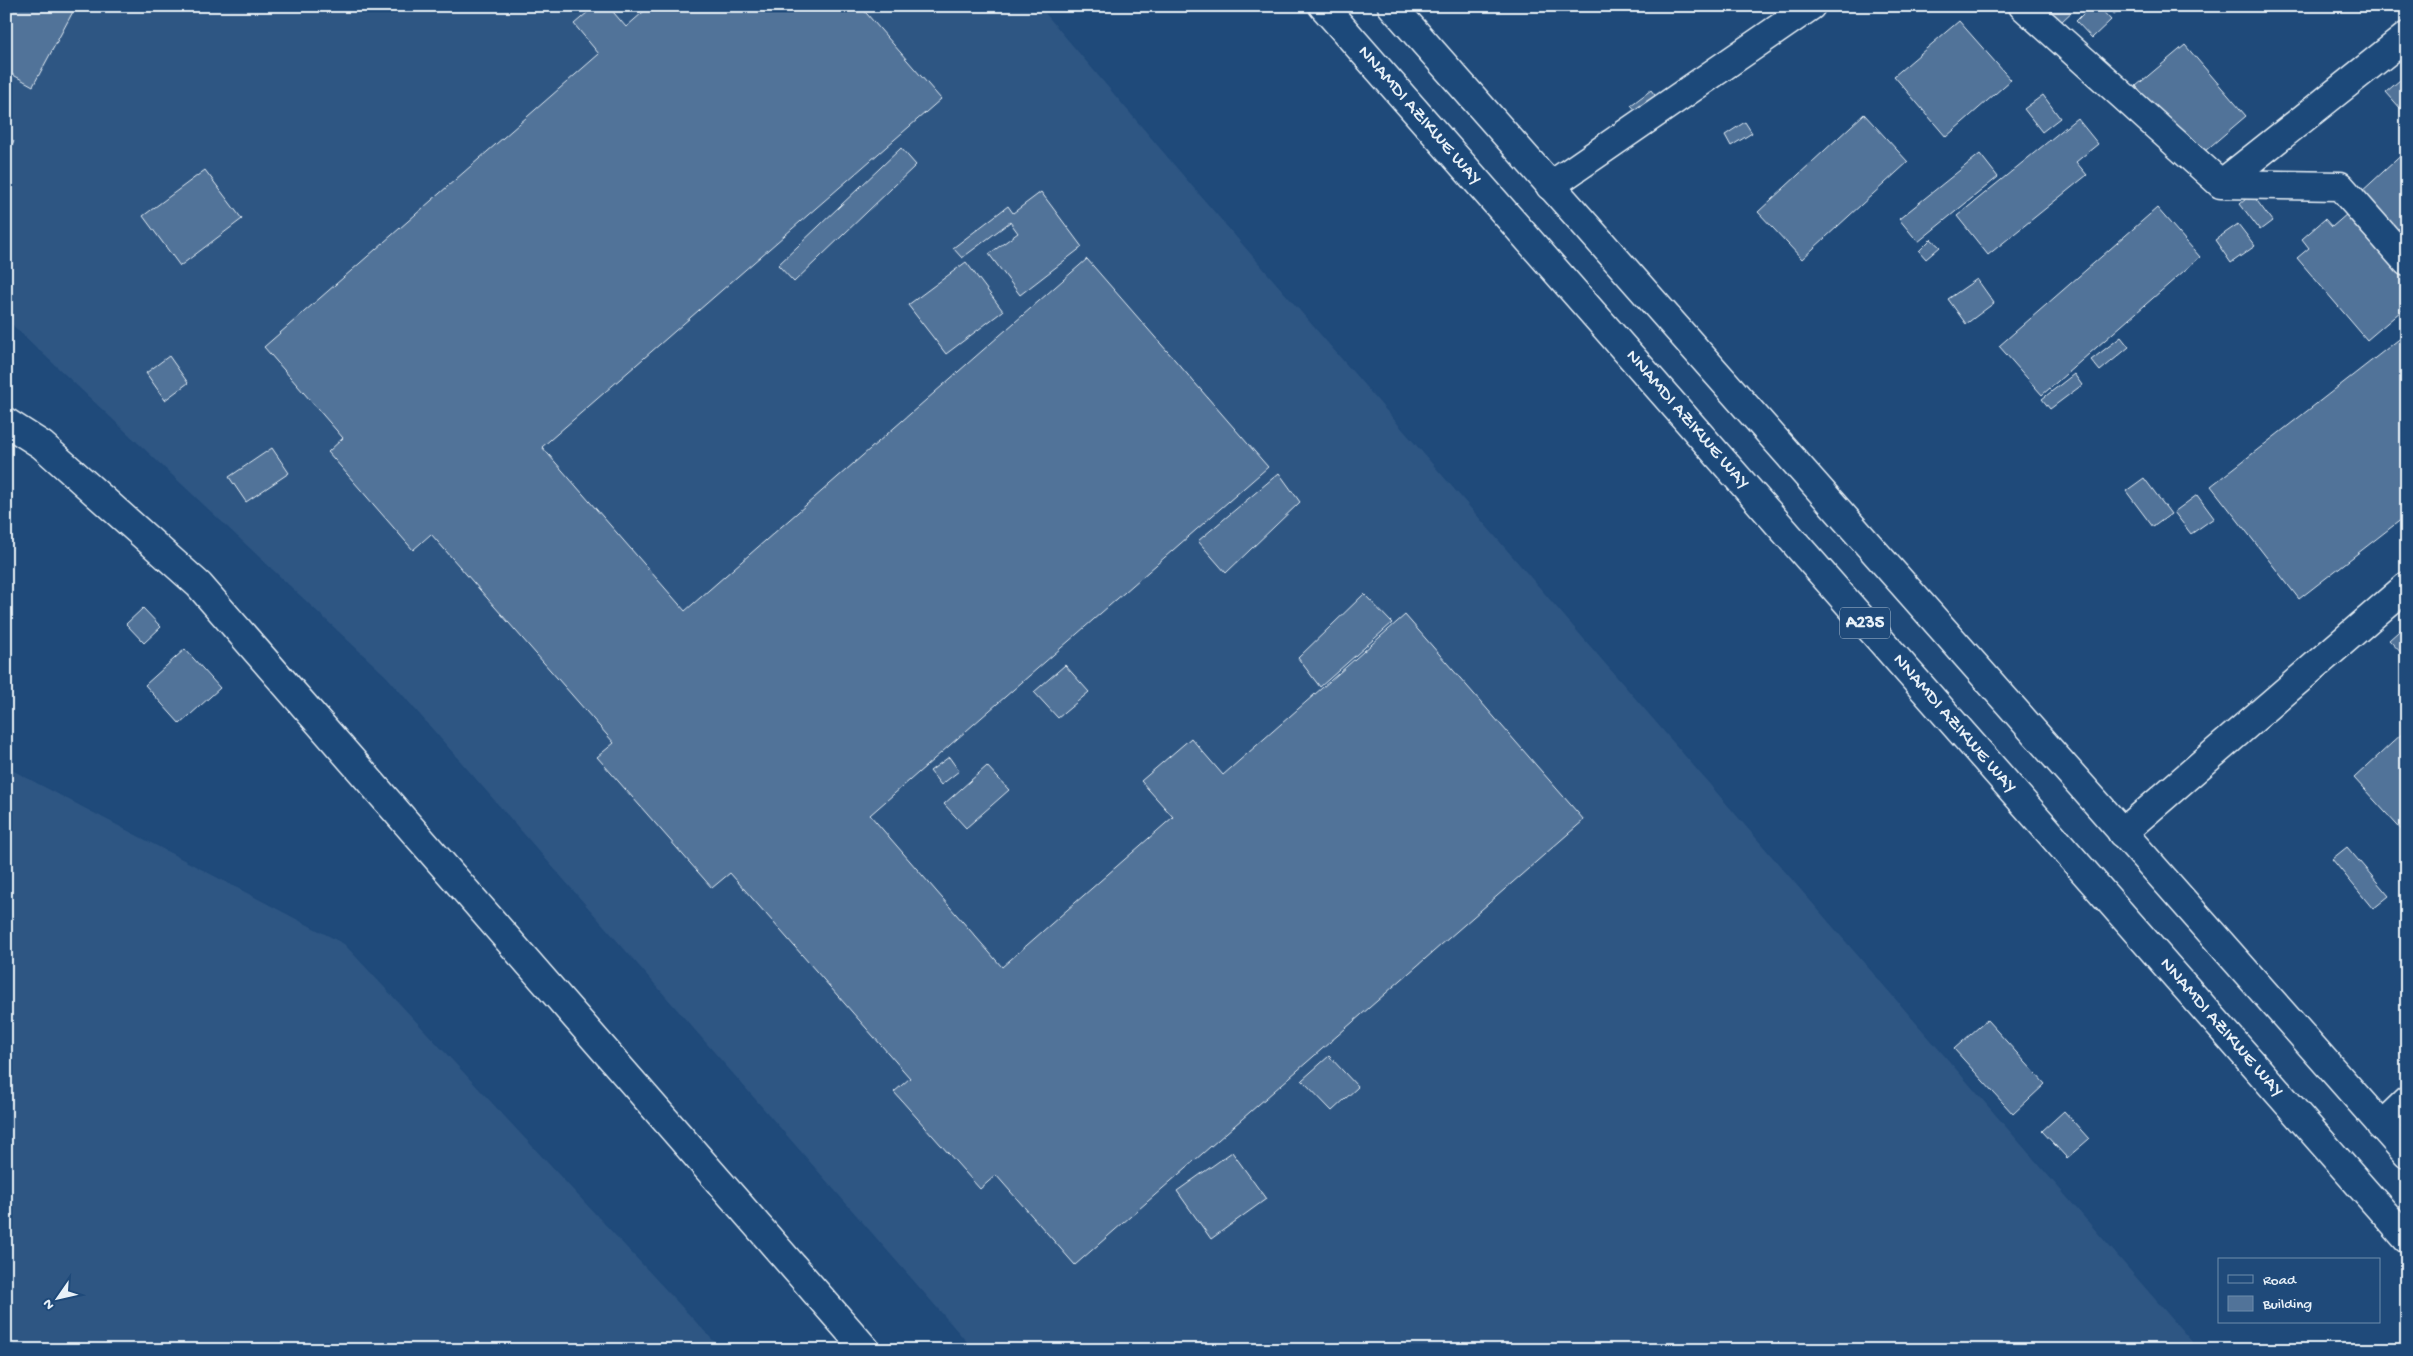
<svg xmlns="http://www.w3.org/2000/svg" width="2413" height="1356" viewBox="0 0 2413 1356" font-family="'Gochi Hand',sans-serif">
<rect width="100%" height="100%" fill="#1f4a7a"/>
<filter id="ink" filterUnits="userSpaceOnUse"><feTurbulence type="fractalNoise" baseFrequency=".02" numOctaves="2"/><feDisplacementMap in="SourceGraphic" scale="10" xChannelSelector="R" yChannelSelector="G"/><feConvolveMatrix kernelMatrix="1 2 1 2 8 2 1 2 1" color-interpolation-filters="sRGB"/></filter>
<g filter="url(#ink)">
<path fill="#2e5683" d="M6,6H1039L1198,193L2199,1350H974L387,677L6,319Z
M6,767L344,944L722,1350H6Z"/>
<path fill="#517399" stroke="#e8f1f8" d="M6,6H76L33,86L6,71Z
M595,6H608L626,27L650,6H860L941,99L542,447L685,611L1087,259L1268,467L870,815L1002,967L1173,817L1141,781L1191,738L1223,775L1405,615L1584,820L1075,1265L996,1175L980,1189L894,1092L910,1078L730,873L712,888L597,757L614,743L431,534L413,550L328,452L343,438L264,347L599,54L574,24Z
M2044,6H2078L2060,23Z
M2091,6H2098L2111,20L2092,38L2076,21Z
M2109,6H2124L2114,14Z
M1959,21L2011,80L1946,137L1894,76Z
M2185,45L2246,116L2198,157L2136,86Z
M2407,74V104L2401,109L2386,92Z
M1651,90L1657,98L1638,113L1631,105Z
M2043,95L2060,118L2042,132L2024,109Z
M1864,114L1908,162L1802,259L1758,212Z
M2077,118L2098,144L2076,162L2087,175L1988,255L1957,216Z
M1745,122L1752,133L1731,146L1725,135Z
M6,137L14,141L6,155Z
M901,148L916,165L794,282L778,265Z
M2407,150V234L2401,240L2360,193Z
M1980,154L1998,177L1918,242L1899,219Z
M205,170L242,219L180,266L143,216Z
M1041,192L1082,247L1020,295L989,254L1018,233L1010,222L962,258L953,248L1008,206L1013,213Z
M2252,194L2272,221L2260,230L2240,204Z
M2355,207L2407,267V306L2367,340L2297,258L2309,248L2302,239L2325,219L2332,227Z
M2157,208L2200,257L2042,395L1999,346Z
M2238,224L2255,246L2231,263L2215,240Z
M1931,239L1940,247L1926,259L1919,251Z
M966,262L1003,311L946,354L908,305Z
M1977,279L1994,303L1966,324L1948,299Z
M2407,333V515L2299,599L2211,486Z
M2121,337L2129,347L2100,371L2091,360Z
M169,356L188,383L165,400L146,373Z
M2074,374L2082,385L2050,409L2042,399Z
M272,448L289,473L246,502L229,477Z
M1279,473L1300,502L1226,573L1198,541Z
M2144,478L2171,514L2153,527L2126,491Z
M2197,495L2214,518L2191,534L2174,512Z
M1364,594L1392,623L1320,687L1298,658Z
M143,608L161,627L144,643L126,624Z
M2407,624V659L2389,640Z
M185,649L220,688L180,724L145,685Z
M1065,665L1089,692L1058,718L1034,692Z
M2405,731L2407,733V836L2354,778Z
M949,757L959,771L941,785L930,771Z
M987,766L1009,790L966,828L944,804Z
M2347,847L2389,896L2373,909L2332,859Z
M1987,1020L2045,1084L2013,1114L1954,1049Z
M1329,1056L1358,1087L1332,1111L1302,1080Z
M2064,1111L2089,1139L2067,1158L2042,1131Z
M1232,1152L1266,1199L1211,1239L1177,1191Z"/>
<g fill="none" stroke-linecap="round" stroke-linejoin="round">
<g stroke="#e8f1f8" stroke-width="31">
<path id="minor" d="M2023,6L2221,184L2340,186L2407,262
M2221,184L2407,36
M1550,186L1811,6
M6,422L42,445L199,585L866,1350
M2122,833L2407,586
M2381,1126L2407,1101"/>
</g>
<g stroke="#e8f1f8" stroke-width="31">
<path id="highway" d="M1323,6L2407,1239
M1392,6L2407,1154"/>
</g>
<use href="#minor" stroke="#1f4a7a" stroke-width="28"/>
<use href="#highway" stroke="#1f4a7a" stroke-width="28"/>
</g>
</g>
<g text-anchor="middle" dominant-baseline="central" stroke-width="4" stroke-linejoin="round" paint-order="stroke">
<rect fill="#1f4a7a" stroke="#acbfd2" stroke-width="1" x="1840" y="607.5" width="50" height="31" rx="4"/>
<g font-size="18" font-weight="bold" fill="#e8f1f8">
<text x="1865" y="623">A235</text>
</g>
<g font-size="19" fill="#e8f1f8" stroke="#1f4a7a">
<text transform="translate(1419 116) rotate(49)">NNAMDI AZIKWE WAY</text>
<text transform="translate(1687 420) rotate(49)">NNAMDI AZIKWE WAY</text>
<text transform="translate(1954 724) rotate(49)">NNAMDI AZIKWE WAY</text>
<text transform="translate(2221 1028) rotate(49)">NNAMDI AZIKWE WAY</text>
</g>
</g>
<rect width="2413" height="1356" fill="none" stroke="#1f4a7a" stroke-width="25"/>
<rect x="12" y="12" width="2388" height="1331" fill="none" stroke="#e8f1f8" stroke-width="2" filter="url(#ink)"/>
<rect x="2218" y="1258" width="162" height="65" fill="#1f4a7a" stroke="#6f8dac"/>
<rect x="2228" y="1275" width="25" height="8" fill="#1f4a7a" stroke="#6f8dac"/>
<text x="2263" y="1284" font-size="15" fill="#e8f1f8">Road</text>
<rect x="2228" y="1296" width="25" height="15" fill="#517399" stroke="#6f8dac"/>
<text x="2263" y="1308" font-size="15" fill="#e8f1f8">Building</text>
<g transform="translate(58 1298) rotate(236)" stroke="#1f4a7a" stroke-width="4" paint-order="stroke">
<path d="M0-4L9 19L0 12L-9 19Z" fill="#e8f1f8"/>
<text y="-8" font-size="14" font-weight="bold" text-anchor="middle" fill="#e8f1f8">N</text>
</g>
</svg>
